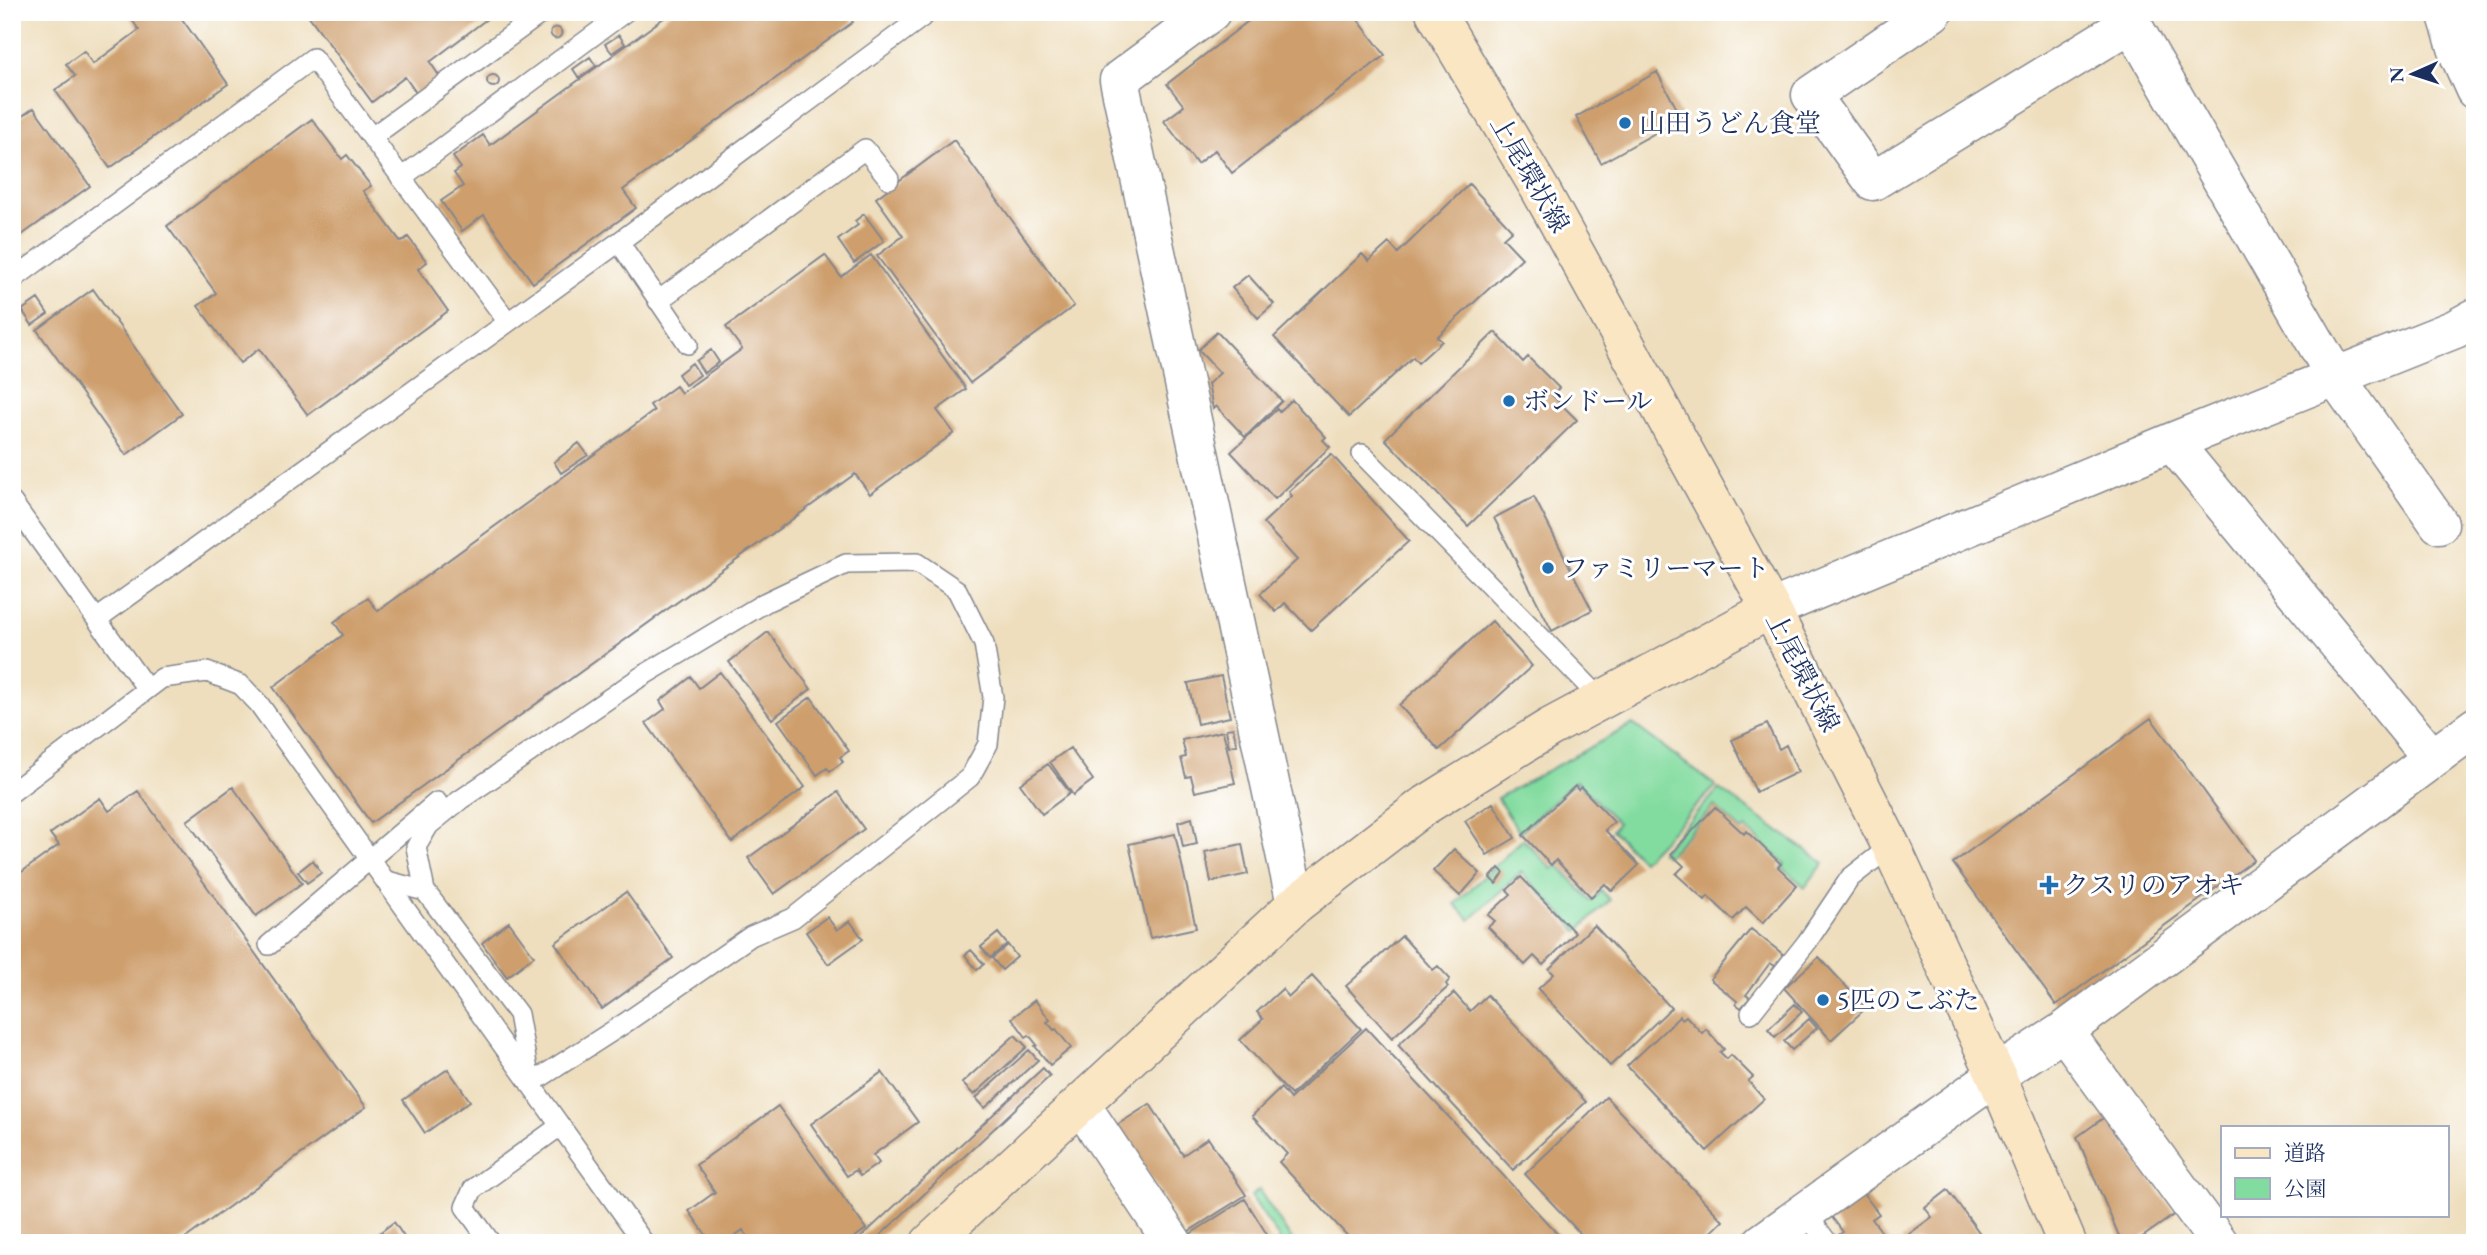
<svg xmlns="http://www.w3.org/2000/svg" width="2487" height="1255" viewBox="0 0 2487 1255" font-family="'EB Garamond','Noto Serif JP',serif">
<rect width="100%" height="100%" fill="#fff"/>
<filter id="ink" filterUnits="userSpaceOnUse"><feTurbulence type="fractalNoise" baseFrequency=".0143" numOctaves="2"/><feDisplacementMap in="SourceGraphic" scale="14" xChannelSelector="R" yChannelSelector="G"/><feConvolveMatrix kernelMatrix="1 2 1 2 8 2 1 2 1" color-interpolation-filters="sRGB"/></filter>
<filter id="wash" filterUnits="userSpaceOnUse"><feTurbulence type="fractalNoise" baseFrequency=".00686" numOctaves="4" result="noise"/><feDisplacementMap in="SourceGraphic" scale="28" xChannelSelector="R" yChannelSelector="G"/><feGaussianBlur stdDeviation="1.57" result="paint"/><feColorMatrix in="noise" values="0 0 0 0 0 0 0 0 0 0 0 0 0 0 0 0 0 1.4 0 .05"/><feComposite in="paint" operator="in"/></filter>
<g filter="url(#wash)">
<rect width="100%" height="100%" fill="#eedebd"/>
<path fill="#82db9f" stroke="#4e857e" stroke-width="2" d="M1633,724L1716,786L1642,861L1612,830L1618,823L1576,781L1520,833L1497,798Z
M1719,789L1824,863L1805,887L1782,867L1785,864L1746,828L1742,831L1714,806L1667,856L1660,852Z
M1523,839L1552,869L1557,864L1591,901L1602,891L1610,900L1578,931L1521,872L1470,920L1455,904Z
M1259,1190L1294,1243H1277L1280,1240L1251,1196Z"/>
<g id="blocks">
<path fill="#ce9f6d" d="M137,12H177L228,84L110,168L55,90L75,76L66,64L84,51L93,64L139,30L130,17Z
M306,12H496L430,62L440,77L417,94L405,77L372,102Z
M672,12H846L853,22L623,190L636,208L533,283L484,215L462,231L441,201L463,186L454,173L461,168L453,157L483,135L490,145Z
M1260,12H1352L1385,55L1232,173L1215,150L1197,164L1164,121L1184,106L1167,84Z
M550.5 33a5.5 5.5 0 1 1 11 0a5.5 5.5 0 1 1-11 0Z
M619,35L625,44L612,53L605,44Z
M590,57L596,66L579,78L573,69Z
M1657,72L1682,118L1601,163L1576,117Z
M487 81a6 6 0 1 1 12 0a6 6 0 1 1-12 0Z
M34,108L90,186L12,242V123Z
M312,119L342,159L347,155L371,186L363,191L401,242L408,237L427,262L418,269L448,311L308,415L259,349L240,363L198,306L216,293L167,226Z
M954,140L1074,306L970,383L877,256L903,236L876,198Z
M1469,184L1512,230L1503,238L1522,258L1437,337L1442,341L1418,363L1413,357L1349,417L1274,337L1362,254L1369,261L1389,243L1398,253Z
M864,214L884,241L854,263L838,240L858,225L855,221Z
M825,255L841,277L871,255L966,389L937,410L954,433L870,494L855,474L371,823L273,687L343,635L334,622L368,598L378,611L654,411L650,405L676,386L681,393L742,349L726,327Z
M1248,275L1274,304L1258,318L1232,288Z
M93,289L182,414L126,455L37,330Z
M38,299L48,314L32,325L22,310Z
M1217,332L1282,401L1245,437L1216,406L1213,409L1208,384L1220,373L1198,350Z
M1495,332L1523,362L1528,357L1559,388L1552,395L1577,420L1468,526L1385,439Z
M711,350L719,362L704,373L696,361Z
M692,363L700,375L685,385L678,374Z
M1292,400L1326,437L1323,440L1330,447L1275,499L1231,452L1277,409L1279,412Z
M579,443L588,455L561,473L554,462Z
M1331,454L1409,541L1311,630L1285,603L1276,612L1260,594L1297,560L1263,523L1292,496L1289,492Z
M1534,497L1592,610L1552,631L1494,518Z
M1492,621L1532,666L1439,750L1399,705Z
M768,632L811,689L772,719L729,662Z
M720,672L805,787L732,842L646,723L665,709L660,701L691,677L699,688Z
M1221,676L1230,717L1197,724L1188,683Z
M811,697L849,751L840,757L843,762L830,771L827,768L817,775L778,721Z
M2151,718L2254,860L2056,1005L1953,863Z
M1767,724L1779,749L1786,745L1798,772L1756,792L1732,740Z
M1233,728L1237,745L1229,746L1226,729Z
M1223,731L1235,783L1195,792L1191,776L1186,777L1181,758L1186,757L1182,740Z
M1070,748L1093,780L1073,795L1050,762Z
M1048,764L1070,793L1042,814L1020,784Z
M1575,786L1578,790L1581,787L1614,822L1605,830L1639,865L1612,891L1605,884L1591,897L1556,860L1551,865L1523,835Z
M233,787L302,883L256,916L187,821Z
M138,791L366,1107L179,1243H12V879L59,845L50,834L100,798L109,811Z
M838,792L864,829L774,894L748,858Z
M1493,803L1515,838L1487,855L1465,821Z
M1715,807L1744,834L1746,831L1781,864L1778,867L1797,885L1763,923L1746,907L1733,920L1708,896L1705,900L1676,874L1684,866L1671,854Z
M1192,818L1197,844L1183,847L1178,822Z
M1175,834L1196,928L1150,938L1129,844Z
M1242,844L1248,874L1211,882L1205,852Z
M1454,849L1480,873L1460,896L1433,871Z
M313,860L321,873L307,883L298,872Z
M1499,868L1504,873L1496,884L1490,878Z
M1521,877L1575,933L1543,965L1534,956L1525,965L1488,927L1495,921L1488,915L1511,894L1507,890Z
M626,892L673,958L602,1009L555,943Z
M827,917L837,930L850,921L863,939L828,964L806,932Z
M509,922L534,956L507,977L482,943Z
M1594,925L1671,1008L1610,1066L1538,989L1554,974L1549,969Z
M1751,929L1784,955L1775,966L1770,963L1746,995L1750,998L1741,1008L1736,1004L1737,1001L1710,979Z
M998,933L1007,944L990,958L981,947Z
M1402,936L1433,970L1438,966L1450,979L1446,984L1448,987L1392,1038L1346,986Z
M1008,945L1017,957L1002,970L992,958Z
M971,950L984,964L977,970L965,955Z
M1819,957L1866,1008L1831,1040L1784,988Z
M1312,976L1361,1029L1291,1095L1240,1040L1263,1019L1257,1012L1282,989L1289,997Z
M1454,993L1470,1011L1487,995L1586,1102L1513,1170L1398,1045Z
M1035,1000L1050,1020L1047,1022L1054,1030L1056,1029L1071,1048L1050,1065L1035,1046L1037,1045L1029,1035L1026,1037L1012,1018Z
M1795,1004L1802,1012L1775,1037L1768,1029Z
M1680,1016L1682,1019L1686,1016L1702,1033L1706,1029L1724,1049L1720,1052L1727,1059L1731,1055L1753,1077L1748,1081L1764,1099L1707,1151L1627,1066Z
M1809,1019L1817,1028L1792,1050L1784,1041Z
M1366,1028L1566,1243H1354L1279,1162L1287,1154L1252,1116L1281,1088L1290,1099Z
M1015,1035L1027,1047L974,1095L962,1083Z
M1029,1050L1038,1060L985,1108L976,1098Z
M1043,1068L1050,1076L872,1243H862L859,1239Z
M448,1069L470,1101L425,1133L403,1100Z
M882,1072L918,1122L873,1155L879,1163L860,1176L856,1170L847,1176L811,1124Z
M1606,1097L1723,1221L1700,1243H1589L1525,1174Z
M1150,1104L1183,1155L1208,1138L1246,1195L1186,1233L1117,1125Z
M778,1106L866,1229L847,1243H752L743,1230L724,1243H712L689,1211L715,1192L696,1165Z
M2106,1116L2175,1214L2134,1243H2122L2077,1137Z
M1948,1190L1987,1243H1903L1901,1240L1932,1217L1925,1208Z
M1863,1193L1879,1214L1872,1219L1890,1243H1842L1837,1236L1843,1232L1831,1216Z
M1245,1199L1271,1241L1191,1243L1187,1236Z
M394,1222L408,1243H366Z"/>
</g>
</g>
<g filter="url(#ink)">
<use href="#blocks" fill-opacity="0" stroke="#84868e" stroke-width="2"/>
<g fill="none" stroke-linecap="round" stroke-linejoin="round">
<g stroke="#84868e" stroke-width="22">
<path id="lane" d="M372,137L543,12
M401,178L625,12
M619,242L688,344
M12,280L313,58L508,322
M658,301L865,149L889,179
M1362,454L1602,700
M12,502L147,689
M97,619L619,242L929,12
M12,792L162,678L207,672L241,685L259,704L644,1243
M387,881L425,891L518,1014L529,1076
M425,891L416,847L429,825L460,800L639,678L766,602L846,564L917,563L957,590L984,644L993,697L988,744L970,777L793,918L751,936L625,1023L530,1084
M269,945L437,802
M1751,1013L1807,942L1850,878L1891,846
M1805,1212L1828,1243
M491,1243L465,1207L473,1189L560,1126"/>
</g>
<g stroke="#84868e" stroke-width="41">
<path id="street" d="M1211,12L1119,80L1296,904
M1933,12L1811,95L1873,181L2131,23
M2125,12L2335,376L2439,524
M2446,12L2460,57L2475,90
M2172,442L2432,758
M1771,609L2172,442L2455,329L2475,318
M2064,1031L2219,1243
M1081,1105L1173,1243
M1762,1243L1996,1075L2064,1031L2475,727"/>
</g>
<g stroke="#84868e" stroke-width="41">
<path id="secondary" d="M1435,12L1541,191L1771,609L1891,846L1996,1075L2067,1243
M930,1243L1296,904L1421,808L1549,728L1771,609"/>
</g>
<path stroke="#84868e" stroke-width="4.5" stroke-dasharray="2 5" stroke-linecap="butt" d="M859,12L867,23"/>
<use href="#lane" stroke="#fff" stroke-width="19"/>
<use href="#street" stroke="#fff" stroke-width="38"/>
<use href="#secondary" stroke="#fbe6c4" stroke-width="38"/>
</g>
</g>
<g fill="#1f6fb2" stroke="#fff" stroke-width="2.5">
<circle cx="1625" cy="123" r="7"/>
<circle cx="1509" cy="401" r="7"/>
<circle cx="1548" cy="568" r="7"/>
<path d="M2045.5 874.5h7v7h7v7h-7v7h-7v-7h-7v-7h7z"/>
<circle cx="1823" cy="1000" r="7"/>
</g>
<g text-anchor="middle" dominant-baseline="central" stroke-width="6" stroke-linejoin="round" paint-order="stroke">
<g font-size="26" fill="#1b2f5e" stroke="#fff" text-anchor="start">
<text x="1639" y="123">山田うどん食堂</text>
<text x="1523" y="401">ボンドール</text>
<text x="1562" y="568">ファミリーマート</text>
<text x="2063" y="885">クスリのアオキ</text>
<text x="1837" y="1000">5匹のこぶた</text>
</g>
<g font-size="26" fill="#1b2f5e" stroke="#fff">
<text transform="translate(1530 174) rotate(60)">上尾環状線</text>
<text transform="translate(1803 672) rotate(63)">上尾環状線</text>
</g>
</g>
<rect width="2487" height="1255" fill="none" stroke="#fff" stroke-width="42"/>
<rect x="2221" y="1126" width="228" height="91" fill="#ffffff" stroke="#a4acbf" stroke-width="2"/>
<rect x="2235" y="1148" width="35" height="10" fill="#fbe6c4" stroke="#a4acbf" stroke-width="2"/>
<text x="2284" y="1160" font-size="21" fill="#1b2f5e">道路</text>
<rect x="2235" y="1178" width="35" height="21" fill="#82db9f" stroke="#a4acbf" stroke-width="2"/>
<text x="2284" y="1196" font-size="21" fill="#1b2f5e">公園</text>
<g transform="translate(2413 74) rotate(267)" stroke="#ffffff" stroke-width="5" paint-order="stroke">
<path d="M0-5L12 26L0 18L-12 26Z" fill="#1b2f5e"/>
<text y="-10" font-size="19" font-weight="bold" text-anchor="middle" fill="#1b2f5e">N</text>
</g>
</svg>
